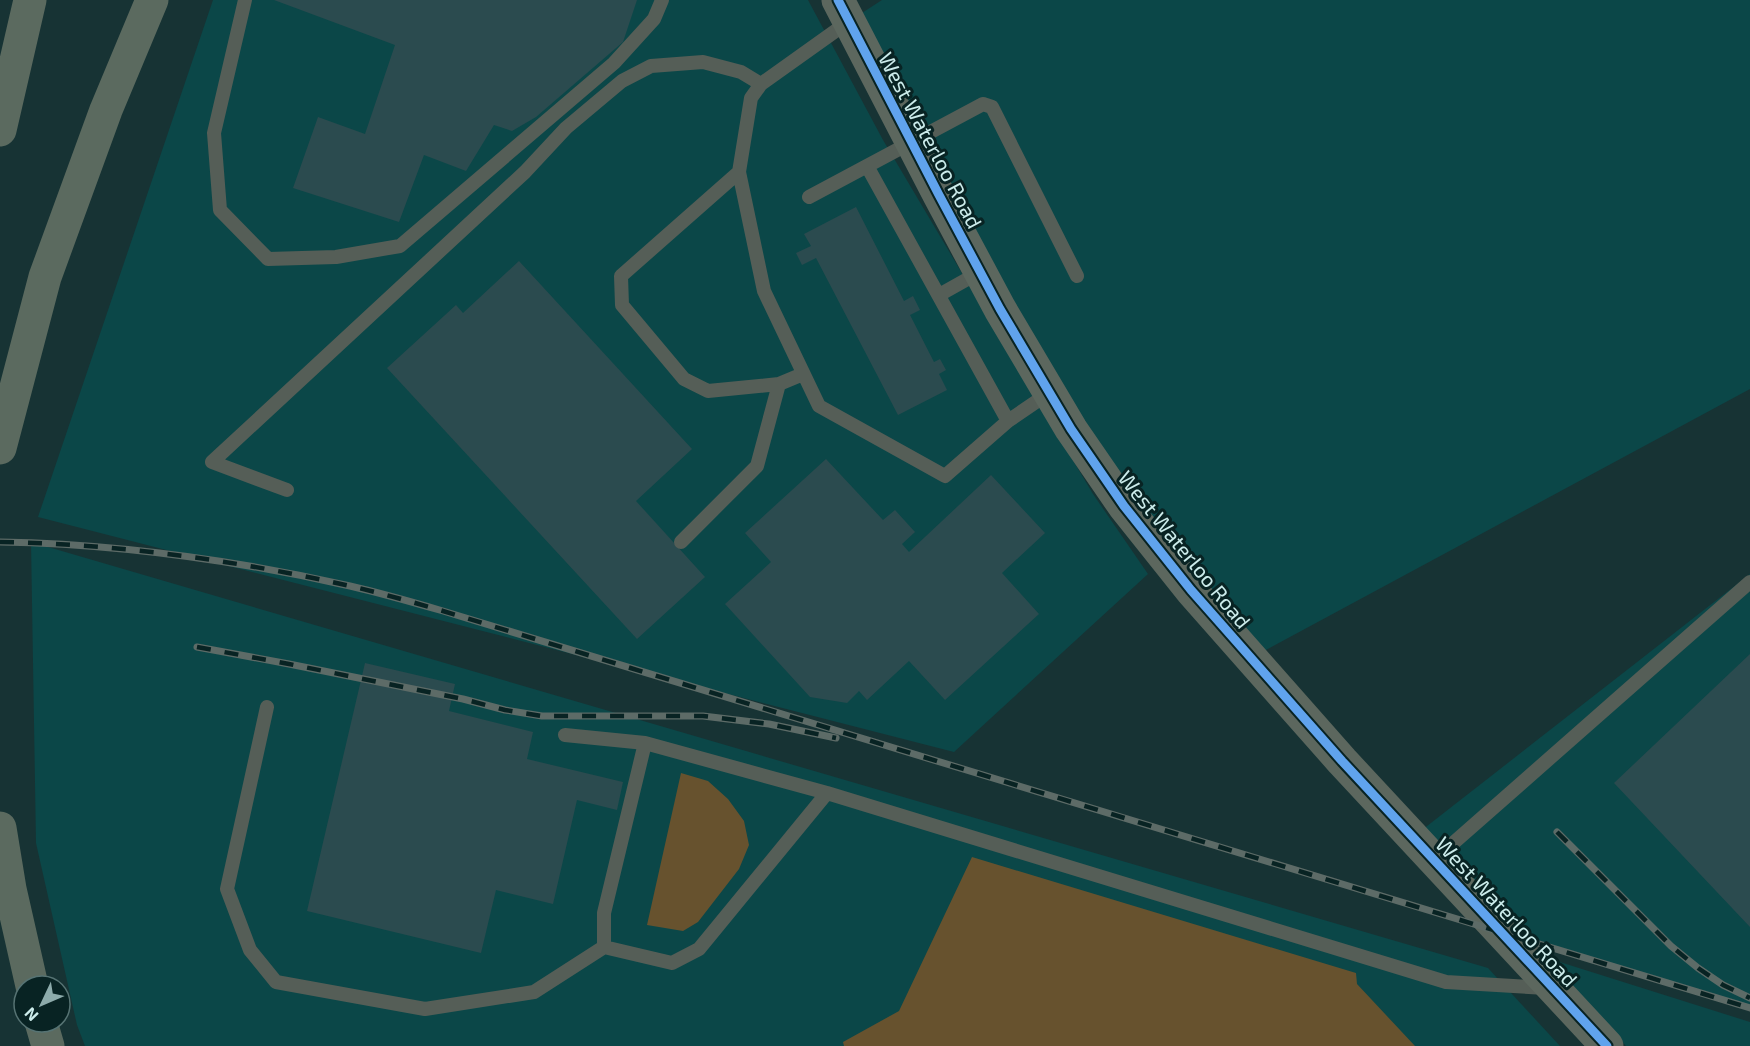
<svg xmlns="http://www.w3.org/2000/svg" width="1750" height="1046" viewBox="0 0 1750 1046" font-family="'Exo 2',sans-serif">
<rect width="100%" height="100%" fill="#173334"/>
<path fill="#0b4748" d="M213,0H808L883,140L1093,494L1148,574L954,752L38,517Z
M882,0H1750V389L1251,658L1000,309L848,22Z
M31,542L1488,968L1560,1046H85L77,1025L36,843Z
M1750,574V1008L1500,932L1413,837Z
M1544,957L1750,1022V1046H1626Z"/>
<path fill="#67522e" d="M681,773L708,781L728,799L744,821L749,845L739,869L698,922L683,931L647,925Z
M972,857L1356,973L1357,984L1415,1046H844L843,1042L899,1011Z"/>
<path fill="#2b4b4f" d="M274,0H637L623,42L536,117L512,131L494,125L466,171L424,155L399,222L293,188L318,117L365,134L395,45Z
M856,207L904,301L913,296L920,310L910,315L934,362L940,359L946,370L939,374L947,390L898,415L816,258L802,265L796,253L811,246L804,234Z
M519,261L692,449L636,501L705,577L637,639L387,368L456,305L463,313Z
M826,459L883,520L895,510L915,532L902,544L909,552L991,475L1045,533L1002,573L1039,614L945,700L909,661L867,700L859,691L847,703L810,697L725,604L771,562L745,533Z
M1750,654V927L1614,783Z
M365,663L455,684L449,711L533,732L527,759L623,782L617,810L577,800L553,904L496,890L481,953L307,911Z"/>
<g fill="none" stroke-linecap="round" stroke-linejoin="round">
<path stroke="#555e57" stroke-width="14" d="M245,0L214,133L220,210L268,259L336,257L400,246L614,63L654,19L662,0
M848,22L761,84L751,98L739,172L764,291L819,406L945,476L1008,421
M867,166L1008,421L1049,393
M739,172L621,276L622,305L684,379L708,391L779,384L803,374
M809,197L983,104L992,107L1077,276
M939,295L980,272
M287,490L212,462L525,172L566,128L622,81L651,66L703,62L741,72L761,84
M681,542L757,466L779,384
M267,707L227,889L250,950L276,982L425,1009L534,992L604,947L672,963L699,949L827,793
M565,735L645,743L827,793L1446,982L1546,988
M1434,860L1750,582
M604,947V913L645,743"/>
<path stroke="#5c675e" stroke-width="33" d="M838,0L939,195L1000,309L1071,429L1124,506L1191,590L1342,761L1607,1046"/>
<path stroke="#5b6a5f" stroke-width="33" d="M0,130L30,0
M0,448L45,277L106,110L152,0
M0,828L10,889L32,986
M41,1022L48,1046"/>
<g stroke="#5d6b67" stroke-width="7">
<path id="rail" d="M0,542C118,544 235,560 350,586C381,593 412,602 443,611L1750,1008
M197,647L289,664L463,699L505,710L542,716H703L769,724L836,738
M1557,832L1671,946L1698,968L1723,985L1750,998"/>
</g>
<use href="#rail" stroke="#082323" stroke-width="4.5" stroke-dasharray="14" stroke-linecap="butt"/>
<g stroke="#082323" stroke-width="13">
<path id="cycleway" d="M838,0L939,195L1000,309L1071,429L1124,506L1191,590L1342,761L1607,1046"/>
</g>
<use href="#cycleway" stroke="#60a3ed" stroke-width="9"/>
</g>
<g text-anchor="middle" dominant-baseline="central" stroke-width="6" stroke-linejoin="round" paint-order="stroke">
<g font-size="21" fill="#cceceb" stroke="#082323">
<text transform="translate(931 140) rotate(62)">West Waterloo Road</text>
<text transform="translate(1185 549) rotate(51)">West Waterloo Road</text>
<text transform="translate(1507 911) rotate(47)">West Waterloo Road</text>
</g>
</g>
<g transform="translate(42 1004) rotate(226)"><circle r="28" fill="#082323" stroke="#567373" stroke-width="1.5"/>
<path d="M0-4.5L10 22L0 15L-10 22Z" fill="#8dabab"/>
<text y="-9" font-size="16" font-weight="bold" text-anchor="middle" fill="#cceceb">N</text>
</g>
</svg>
